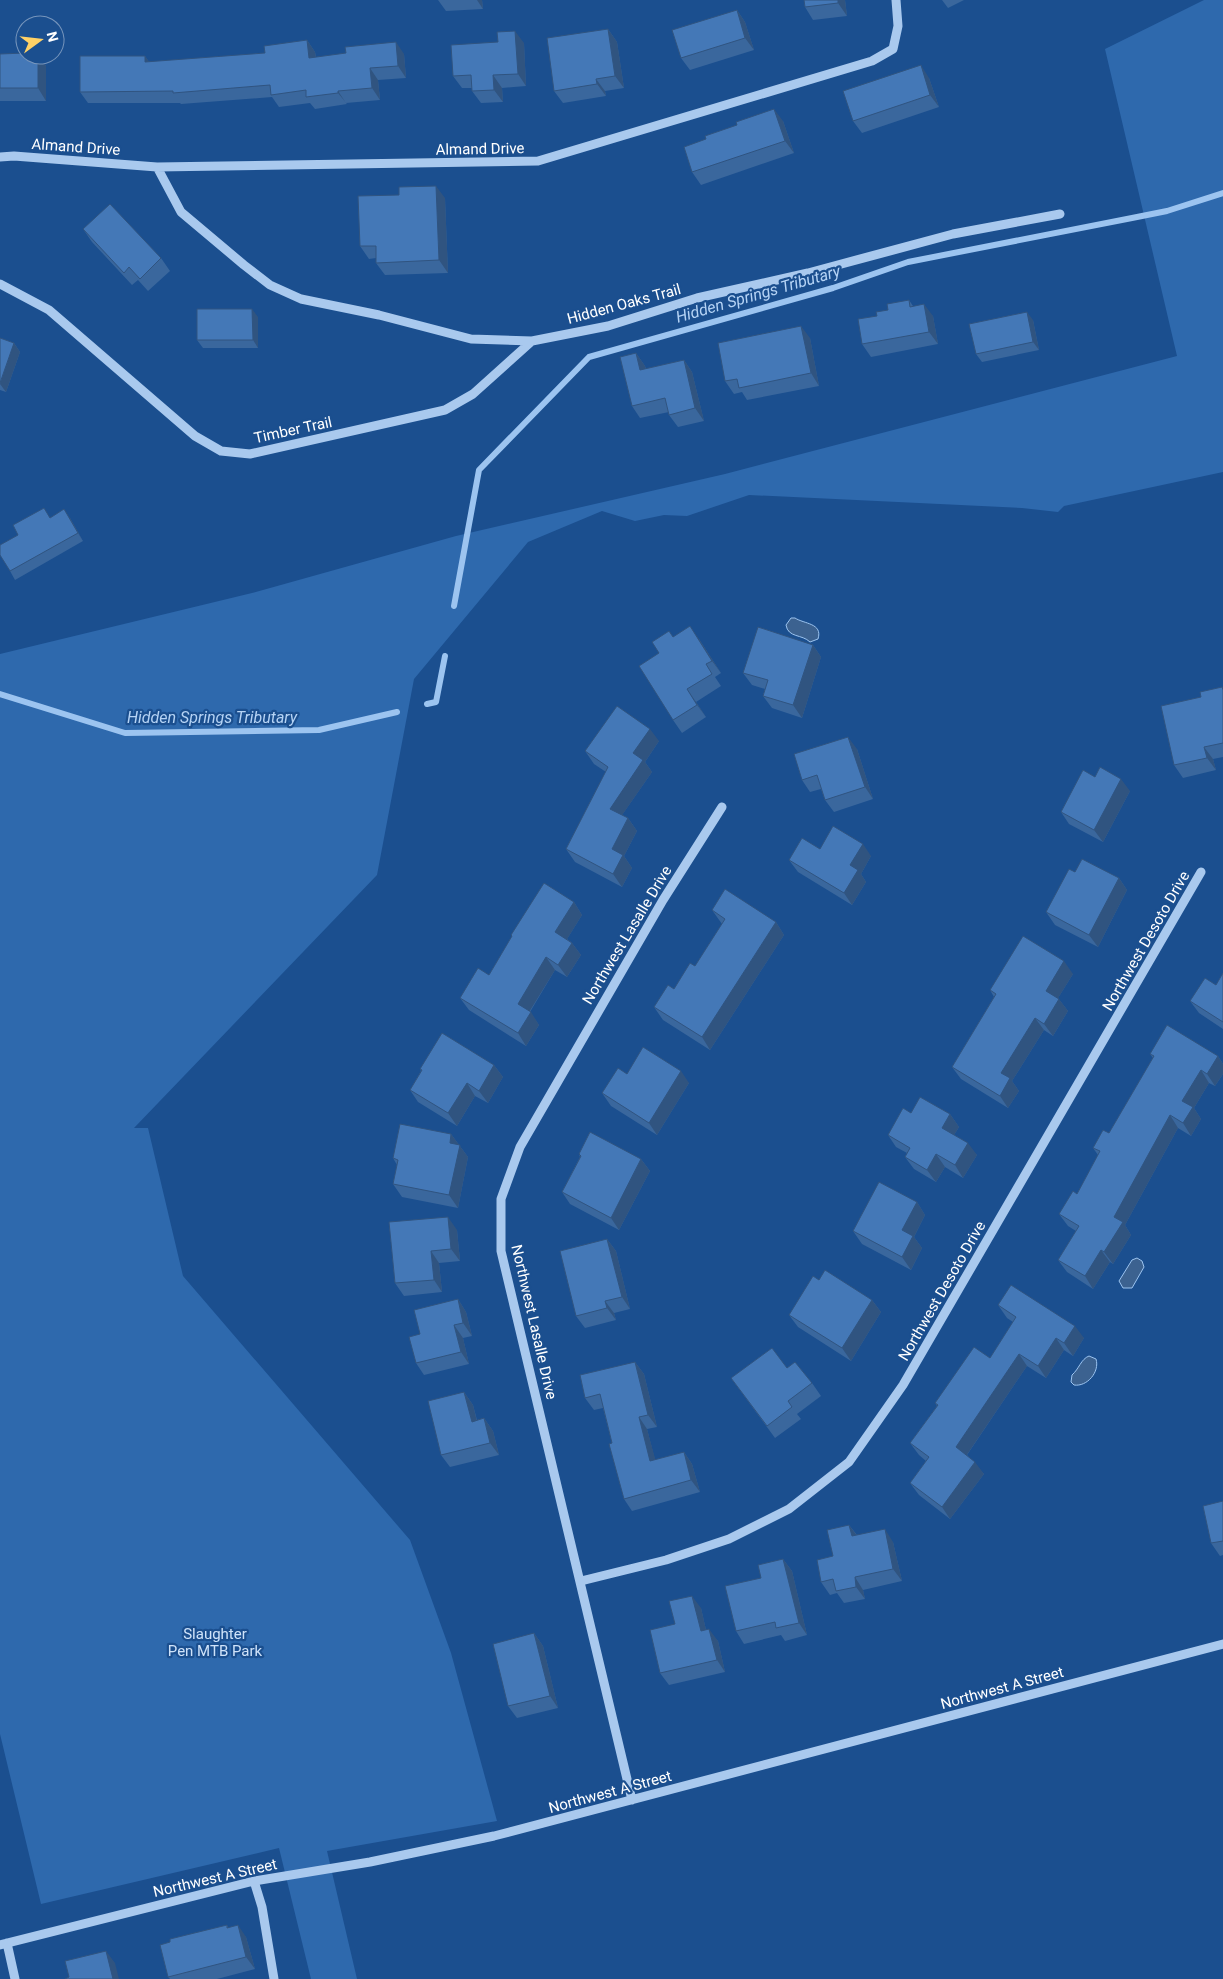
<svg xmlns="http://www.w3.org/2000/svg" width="1223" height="1979" viewBox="0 0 1223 1979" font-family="Roboto,sans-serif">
<rect width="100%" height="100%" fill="#1b4f8f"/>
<path fill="#2e69ad" d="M1204,0H1223V472L1064,506L1058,512L1022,508L749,495L687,516L664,515L635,521L602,511L528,542L414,679L377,875L134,1128H148L183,1276L410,1540L451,1653L497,1821L327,1851L357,1979H311L279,1848L41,1904L0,1734V654L252,593L456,536L725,474L1177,356L1105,49Z"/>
<path fill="#3c6290" stroke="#9cc4f0" d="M791,618H795C804,624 823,623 818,639L810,642C802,634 788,638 786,625Z
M1137,1258L1142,1261L1144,1267L1132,1288H1123L1119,1281L1132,1260Z
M1089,1356L1096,1359C1100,1372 1087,1387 1074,1385L1071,1382L1072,1375C1079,1369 1081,1359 1089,1356Z"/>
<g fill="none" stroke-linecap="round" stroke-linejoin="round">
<path stroke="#9cc4f0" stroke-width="6" d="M454,606L479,470L589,357L833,288L908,262L1132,218L1167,211L1223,193
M0,694L125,733L319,730L397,712
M427,704L436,702L445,656"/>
<path stroke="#a9c9ee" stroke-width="9" d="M0,157L14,156L157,167L538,161L872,61L893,49L898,26L896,0
M157,167L181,212L244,265L270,285L301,299L379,315L471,339L532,341L608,326L697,298L808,273L953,234L1060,214
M0,284L49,310L195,436L221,451L250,454L445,410L473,394L532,341
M581,1581L666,1560L729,1539L789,1509L849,1462L903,1385L1201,872
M632,1800L501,1251V1199L520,1147L663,900L722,807
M254,1881L262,1907L274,1979
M7,1943L15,1979
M0,1945L254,1881L370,1862L494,1836L1223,1644"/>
</g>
<path fill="#3a679d" d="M438,0H482L483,9L446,11Z
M845,0L847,16L813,20L805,7Z
M942,0H964L948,8Z
M737,10L745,22L754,50L690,70L681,58Z
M608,29L617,42L624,88L605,91L606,96L563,103L554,91Z
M307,40L315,52L316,57L404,54L406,78L378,80L380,100L346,103L347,104L315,109L310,103L279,107L272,97L181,104L180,103H88L80,92L145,56L149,62L265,53Z
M524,43L526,86L502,88L503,102L481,103L472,91V88H462L453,76Z
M0,54L39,55L46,66V101H0Z
M929,78L939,107L862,133L853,121Z
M783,121L794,153L701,185L692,172Z
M445,198L448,273L385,275L376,263V258L369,259L360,246Z
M83,229L161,258L170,271L148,291L138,280L132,285L92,242Z
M909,300L913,306L933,316L938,344L871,357L862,344L877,316Z
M258,317V348H203L197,340Z
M1033,320L1039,350L982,362L976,354Z
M0,338L14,343L20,352L6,392L0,390Z
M810,338L819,386L747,400L742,392L734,394L725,381Z
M636,353L645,366L646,369L684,360L692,372L704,421L678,427L669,415V412L640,418L632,406Z
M50,517L70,518L83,541L15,580L10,571Z
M673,637L699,639L721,673L715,677L721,686L696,702L706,717L682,733L673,720L659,653Z
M813,645L821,657L802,718L772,708L763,696L765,689L752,685L743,673Z
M1223,688V757L1213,759L1216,770L1183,778L1174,765L1201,697Z
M659,741L645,762L652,772L622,815L628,818L637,831L624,856L632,868L622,887L575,862L566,849L606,772L594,764L585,751Z
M857,749L873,799L834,812L825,800L821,789L810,792L802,780Z
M1130,791L1103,842L1069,824L1061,812Z
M820,849L871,856L861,874L866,882L852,905L798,872L789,860Z
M1075,872L1119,878L1127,890L1098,947L1055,925L1046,912Z
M574,902L582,915L567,939L572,943L581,955L567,977L555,970L530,1012L539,1025L526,1046L469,1010L460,998L489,975L512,936L511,935Z
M712,910L776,922L784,935L710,1050L663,1020L654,1007L674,989L695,966L722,924Z
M1223,973V1029L1199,1013L1190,1001L1216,985Z
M1073,974L1058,998L1068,1011L1053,1036L1044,1030L1012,1081L1019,1091L1008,1108L961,1079L952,1067L994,997L990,990Z
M1150,1054L1218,1056L1223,1064V1074L1215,1086L1209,1083L1194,1108L1201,1119L1191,1136L1178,1128L1125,1225L1131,1235L1113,1264L1110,1262L1093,1289L1067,1272L1058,1260L1076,1231L1068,1226L1059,1214L1077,1194L1098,1155L1093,1148L1109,1133L1153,1058Z
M494,1065L503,1077L488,1103L475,1096L457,1126L418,1102L410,1090L421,1071L420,1069Z
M627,1074L689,1083L657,1135L611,1106L602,1093Z
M950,1114L959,1127L954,1135L977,1155L963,1178L945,1167L936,1182L914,1169L905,1157L907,1153L896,1147L888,1135Z
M451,1134L468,1157L458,1208L402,1197L393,1184L397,1165L393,1158Z
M579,1154L641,1159L650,1171L619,1230L570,1204L562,1192L580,1157Z
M917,1202L925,1215L914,1237L922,1248L911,1270L862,1244L853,1231Z
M389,1222L457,1230L460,1261L439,1263L442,1292L404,1296L395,1283Z
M607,1239L616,1251L630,1309L614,1313L616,1320L585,1328L576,1316Z
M819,1280L872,1300L881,1312L851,1361L798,1327L789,1315Z
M458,1299L466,1312L472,1336L463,1338L469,1364L424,1375L416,1363L420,1334Z
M998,1305L1084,1338L1073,1356L1064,1350L1046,1378L1027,1366L967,1455L984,1474L950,1519L919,1495L910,1483L926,1461L919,1455L910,1443L937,1406L935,1403L990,1358L1013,1322L1007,1318Z
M635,1362L644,1374L657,1427L647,1429L655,1460L684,1452L692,1464L700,1492L632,1511L624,1499L612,1443L603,1408L594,1410L585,1398Z
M787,1368L812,1383L821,1396L797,1414L801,1419L775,1438L731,1378Z
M464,1392L473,1405L477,1420L484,1418L493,1431L499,1455L450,1467L441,1455Z
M1223,1501V1555L1220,1556L1211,1543Z
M849,1525L857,1535L893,1542L902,1581L863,1590L865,1599L844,1603L837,1593L830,1595L821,1582L833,1556Z
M783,1559L792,1571L807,1635L785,1641L781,1635L744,1644L736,1631L761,1578Z
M701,1608L706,1630L718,1641L725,1672L669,1685L660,1673L675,1624Z
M534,1633L543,1646L558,1708L517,1718L508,1706Z
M227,1925L228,1927L246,1937L255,1969L217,1979H170L168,1977L170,1942Z"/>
<path fill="#305480" d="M477,0H482L483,9Z
M838,0H845L847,16L838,3Z
M737,10L745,22L754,50L745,38Z
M608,29L617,42L624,88L615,76Z
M515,31L524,43L526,86L518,74Z
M307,40L315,52L318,70L309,58Z
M396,42L404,54L406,78L398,66Z
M38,55H39L46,66V101L38,88Z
M145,56L153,67L145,62Z
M921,65L929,78L939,107L930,95Z
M370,68L378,80L380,100L372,88Z
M493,75L502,88L503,102L494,90Z
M596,79L605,91L606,96L597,84Z
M338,91L346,103L347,104L338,93Z
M774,109L783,121L794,153L785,141Z
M436,186L445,198L448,273L439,260Z
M924,304L933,316L938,344L929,332Z
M252,309L258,317V348L253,340Z
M1027,312L1033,320L1039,350L1033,342Z
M801,326L810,338L819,386L811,373Z
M14,343L20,352L6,392L0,384Z
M636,353L645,366L649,382L640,370Z
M684,360L692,372L704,421L695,408Z
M64,509L70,518L83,541L78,533Z
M690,626L699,639L721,673L712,661Z
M813,645L821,657L802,718L793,705Z
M687,689L696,702L706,717L697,705Z
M650,729L659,741L645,762L652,772L618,821L610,809L633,753Z
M848,737L857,749L873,799L865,787Z
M1204,747L1213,759L1216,770L1207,758Z
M1121,779L1130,791L1103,842L1094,830Z
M628,818L637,831L624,856L632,868L622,887L613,874L612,849Z
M863,844L871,856L861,874L866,882L852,905L844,893L850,865Z
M1119,878L1127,890L1098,947L1089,935Z
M574,902L582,915L564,944L555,932Z
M776,922L784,935L710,1050L702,1037Z
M572,943L581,955L567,977L558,965Z
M546,957L555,970L526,1017L518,1004Z
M1064,961L1073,974L1055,1003L1046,991Z
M1059,999L1068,1011L1053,1036L1044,1024Z
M531,1012L539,1025L526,1046L518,1033Z
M1035,1018L1044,1030L1012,1081L1019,1091L1008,1108L1000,1096L1001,1073Z
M1218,1056L1223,1064V1074L1215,1086L1207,1074Z
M494,1065L503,1077L488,1103L479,1091Z
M1201,1070L1209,1083L1194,1108L1201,1119L1191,1136L1183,1123L1182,1101Z
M681,1071L689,1083L657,1135L649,1123Z
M467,1083L475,1096L457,1126L448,1113Z
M950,1114L959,1127L951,1140L942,1128Z
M1170,1115L1178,1128L1125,1225L1131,1235L1113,1264L1104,1252L1114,1217Z
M451,1134L468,1157L458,1208L449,1195L450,1143Z
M968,1143L977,1155L963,1178L955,1165Z
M936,1154L945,1167L936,1182L927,1170Z
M641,1159L650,1171L619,1230L611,1218Z
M917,1202L925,1215L914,1237L922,1248L911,1270L902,1257V1230Z
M448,1217L457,1230L460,1261L451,1249Z
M607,1239L616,1251L630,1309L622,1297Z
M1101,1250L1110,1262L1093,1289L1085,1276Z
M431,1251L439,1263L442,1292L434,1280Z
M458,1299L466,1312L472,1336L463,1323Z
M872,1300L881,1312L851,1361L842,1348Z
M605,1301L614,1313L616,1320L607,1308Z
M454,1325L463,1338L469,1364L461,1352Z
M1075,1326L1084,1338L1073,1356L1064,1343Z
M1056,1338L1064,1350L1046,1378L1038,1366Z
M1019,1354L1027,1366L964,1459L956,1447Z
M635,1362L644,1374L657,1427L648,1415Z
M464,1392L473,1405L480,1434L472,1422Z
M639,1417L647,1429L659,1473L650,1461Z
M484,1418L493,1431L499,1455L490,1443Z
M684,1452L692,1464L700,1492L691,1480Z
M975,1462L984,1474L950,1519L942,1507Z
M849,1525L858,1537L852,1536Z
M885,1529L893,1542L902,1581L893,1569Z
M783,1559L792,1571L807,1635L799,1623Z
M855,1577L863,1590L865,1599L856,1587Z
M692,1596L701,1608L709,1643L701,1631Z
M709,1629L718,1641L725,1672L717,1660Z
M534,1633L543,1646L558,1708L550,1696Z
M238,1925L246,1937L255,1969L246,1957Z
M106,1951L115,1963L119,1979H113Z"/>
<path fill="#4478b7" stroke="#305480" d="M804,0H838V3L805,7Z
M737,10L745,38L681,58L672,30Z
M608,29L615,76L596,79L597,84L554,91L547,38Z
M515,31L518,74L493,75L494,90L472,91L471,75L453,76L451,45L498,42L497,32Z
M307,40L309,58L346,53L345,47L396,42L398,66L370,68L372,88L338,91V93L306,97V90L271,95L270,85L173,93V91L80,92V56H145V62L265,53L264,46Z
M25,53V55H38V88H0V54Z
M921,65L930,95L853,121L843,91Z
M774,109L785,141L692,172L684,147L706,139L705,136L737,125L736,122Z
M436,186L439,260L376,263V246H360L358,196L399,195V187Z
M110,204L161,258L140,279L129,267L124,273L83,229Z
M909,300L910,307L924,304L929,332L862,344L858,319L877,316L876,312L888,310L887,304Z
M197,309H252L253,340H197Z
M1027,312L1033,342L976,354L969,324Z
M801,326L811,373L739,388L737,379L725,381L718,343Z
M0,338L14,343L0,383Z
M636,353L640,370L684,360L695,408L669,415L665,398L632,406L620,357Z
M44,508L50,518L64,509L78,533L10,571L0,555V545L18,535L13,525Z
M690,626L712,661L706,664L712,674L687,689L697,705L673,720L639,666L659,653L652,642L669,631L673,637Z
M758,627L813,645L793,705L763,696L768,680L743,673Z
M1222,687L1223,690V743L1204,747L1207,758L1174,765L1161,706L1201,697L1200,692Z
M617,706L650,729L633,753L643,760L610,809L628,818L612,849L623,855L613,874L566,849L608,767L585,751Z
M848,737L865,787L825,800L817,775L802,780L794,754Z
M1100,767L1121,779L1094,830L1061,812L1083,770L1095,777Z
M833,826L863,844L850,865L858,870L844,893L789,860L802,838L820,849Z
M1082,859L1119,878L1089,935L1046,912L1069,869L1075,872Z
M544,883L574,902L555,932L572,943L558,965L546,957L518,1004L531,1012L518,1033L460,998L478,968L489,975L512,936L511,935Z
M725,889L776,922L702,1037L654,1007L668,985L674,989L690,963L695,966L725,919L712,910Z
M1023,936L1064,961L1046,991L1059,999L1044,1024L1035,1018L1001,1073L1010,1078L1000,1096L952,1067L996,994L990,990Z
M1223,973V1022L1190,1001L1205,978L1216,985Z
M1167,1025L1218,1056L1207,1074L1201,1070L1182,1101L1193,1107L1183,1123L1170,1115L1114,1217L1123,1222L1104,1252L1101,1250L1085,1276L1058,1260L1079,1226L1059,1214L1073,1191L1077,1194L1100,1151L1093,1148L1103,1130L1109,1133L1154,1056L1150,1054Z
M442,1033L494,1065L479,1091L467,1083L448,1113L410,1090L422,1070L420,1069Z
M643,1047L681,1071L649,1123L602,1093L618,1068L627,1074Z
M920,1097L950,1114L942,1128L968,1143L955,1165L936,1154L927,1170L905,1157L910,1148L888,1135L903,1108L911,1113Z
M400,1124L451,1134L450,1143L460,1145L449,1195L393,1184L398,1160L393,1158Z
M590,1132L641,1159L611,1218L562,1192L581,1156L579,1154Z
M879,1182L917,1202L902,1230L913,1236L902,1257L853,1231Z
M448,1217L451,1249L431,1251L434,1280L395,1283L389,1222Z
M607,1239L622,1297L605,1301L607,1308L576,1316L560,1251Z
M825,1270L872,1300L842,1348L789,1315L813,1276L819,1280Z
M1011,1285L1075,1326L1064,1343L1056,1338L1038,1366L1019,1354L956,1447L975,1462L942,1507L910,1483L929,1457L910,1443L938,1405L935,1403L974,1347L990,1358L1016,1317L998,1305Z
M458,1299L463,1323L454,1325L461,1352L416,1363L409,1337L420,1334L414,1310Z
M772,1348L787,1368L795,1362L812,1383L788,1401L792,1407L767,1426L731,1378Z
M635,1362L648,1415L639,1417L650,1461L684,1452L691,1480L624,1499L609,1444L612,1443L600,1394L585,1398L580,1375Z
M464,1392L472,1422L484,1418L490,1443L441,1455L428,1401Z
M1223,1501V1541L1211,1543L1203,1506Z
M849,1525L852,1536L885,1529L893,1569L855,1577L856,1587L836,1591L833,1579L821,1582L817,1560L833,1556L827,1530Z
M783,1559L799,1623L776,1628L775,1622L736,1631L725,1586L761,1578L758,1565Z
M692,1596L701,1631L709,1629L717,1660L660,1673L650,1630L675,1624L669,1601Z
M534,1633L550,1696L508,1706L493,1644Z
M227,1925V1928L238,1925L246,1957L168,1977L160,1945L170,1942V1939Z
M106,1951L113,1979H65L69,1977L65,1961Z"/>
<g text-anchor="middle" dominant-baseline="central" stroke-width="4.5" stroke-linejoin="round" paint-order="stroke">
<g font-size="15" fill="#fff" stroke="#1b4f8f">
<text transform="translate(76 147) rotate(4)">Almand Drive</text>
<text transform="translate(480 149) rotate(-1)">Almand Drive</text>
<text transform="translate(624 304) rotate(-15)">Hidden Oaks Trail</text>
<text transform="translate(293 430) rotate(-12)">Timber Trail</text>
<text transform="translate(627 935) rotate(-59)">Northwest Lasalle Drive</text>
<text transform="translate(1146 941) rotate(-60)">Northwest Desoto Drive</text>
<text transform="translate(942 1291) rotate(-60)">Northwest Desoto Drive</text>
<text transform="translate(534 1322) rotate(77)">Northwest Lasalle Drive</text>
<text transform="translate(1002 1688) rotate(-15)">Northwest A Street</text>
<text transform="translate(610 1792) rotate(-15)">Northwest A Street</text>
<text transform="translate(215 1878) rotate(-13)">Northwest A Street</text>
</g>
<g font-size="15" fill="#cfe3fa" stroke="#1b4f8f">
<text x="215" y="1634">Slaughter<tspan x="215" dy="17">Pen MTB Park</tspan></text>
</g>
<g font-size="16" font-style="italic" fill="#b5d3f5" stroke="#1b4f8f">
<text transform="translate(758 294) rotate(-16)">Hidden Springs Tributary</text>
<text x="212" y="717">Hidden Springs Tributary</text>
</g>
</g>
<g transform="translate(40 40) rotate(75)"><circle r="24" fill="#1b4f8f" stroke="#7695bc"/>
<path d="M0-4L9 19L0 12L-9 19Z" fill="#ffd166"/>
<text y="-8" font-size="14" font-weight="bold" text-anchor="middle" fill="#ffffff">N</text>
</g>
</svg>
